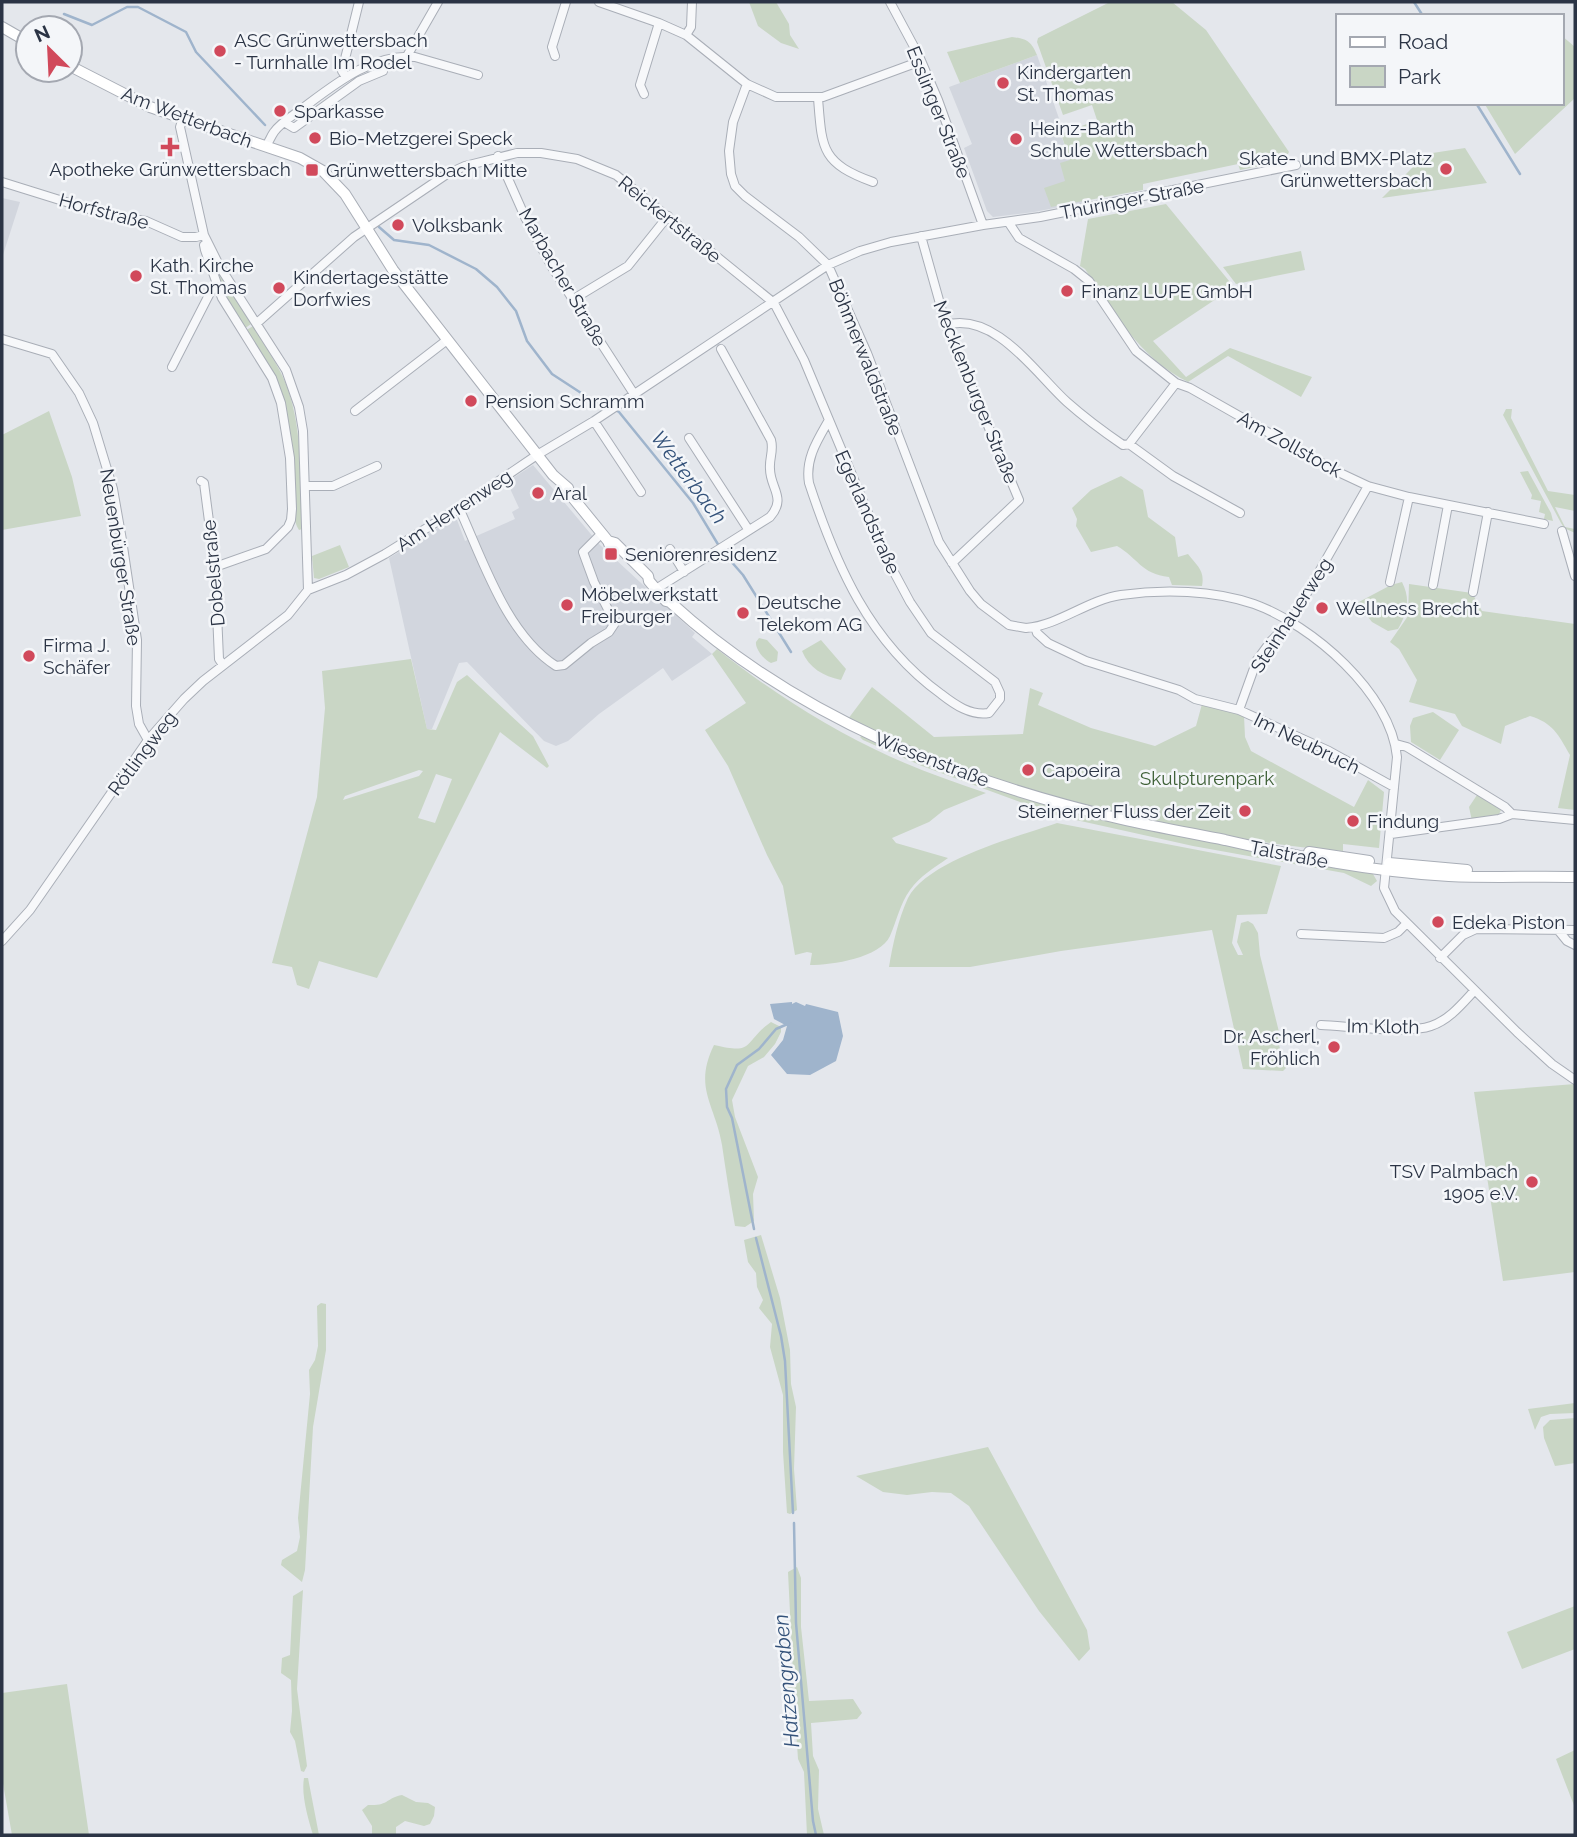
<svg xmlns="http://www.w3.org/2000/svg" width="1577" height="1837" viewBox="0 0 1577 1837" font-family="Raleway,sans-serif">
<rect width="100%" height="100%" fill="#e4e7ec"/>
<path fill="#d2d6de" d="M1037,55L1064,133L1061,135L1085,202L1034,212L993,217L987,211L964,148L972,144L949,87Z
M2,198L20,202L2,258Z
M533,465L600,545L695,633L692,637L712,654L672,681L663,668L599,714L568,741L556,746L544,741L467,662L459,663L432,729H427L389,558L452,519L457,520L465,541L515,519L512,512L519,508L507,482Z"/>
<path fill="#c9d6c5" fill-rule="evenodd" d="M749,2H776L789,24L790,35L799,49L781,43L758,26Z
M1110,2H1172L1206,30L1289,152L1284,161L1240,170L1238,164L1143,184V190L1051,207L1044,188L1065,181L1060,163L1070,160L1061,134L1097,120L1092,105L1063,115L1037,42L1038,38Z
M1561,35L1575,47V98L1515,154L1484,103H1561Z
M1012,37C1027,39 1031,41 1037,55L960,83L947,52Z
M1465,148L1487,183L1382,198L1426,154Z
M1166,204L1234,287L1153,341L1186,377L1230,348L1312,377L1301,397L1228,356L1188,382C1140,358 1114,313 1085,269L1080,266L1088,219Z
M1301,251L1305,270L1236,284L1223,267Z
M210,256L251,324L244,329L224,296Z
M253,326C262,342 273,357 281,373C304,419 300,479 302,529L299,530C287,512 292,449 288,423C283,388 263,361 245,331Z
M1506,409H1512L1511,418L1548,491L1575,495V511L1555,507L1565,527L1575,529V533L1564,528L1561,523L1503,415Z
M49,411L72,477L81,516L2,530V435Z
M1528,471L1551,513L1553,521L1544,519L1545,514L1539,512L1541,501L1531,499L1532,495L1520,472Z
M1121,476L1143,490L1148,517L1175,537L1178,557L1188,554C1197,566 1205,570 1202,586L1172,585L1169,577C1141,574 1138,558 1117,546L1091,552L1076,526L1077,519L1072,508L1091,490Z
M340,545L349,567L319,579L314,578L312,556Z
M1402,582C1411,600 1407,613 1398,629L1388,631L1372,622L1357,603L1391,585Z
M1409,584L1472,593L1482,611L1575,624V810L1558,808L1570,755C1558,734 1553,723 1530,716L1505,726L1501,744L1462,726L1455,714L1409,702L1417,680L1399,649L1390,642L1408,616Z
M759,638L767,640L778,652L777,661L771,663C764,660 755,649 756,642Z
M821,640L846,669L841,680C823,676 809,668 802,651Z
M717,649C770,691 829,729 891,757C922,771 954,782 986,793L944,810L929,822L892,838L896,843L948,858C934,868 920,876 910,890C900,904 897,920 890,936C880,958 832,965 810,965L812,953L807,952L795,955L783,886L767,855L728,766L705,730L746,703L712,654Z
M411,659L427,729L436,730L457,682L467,675L533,736L549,766L547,768L500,732L377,978L319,961L309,989L297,985L292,967L272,963L317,797L325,708L322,671ZM419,770L423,771L419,776L343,800L345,796ZM436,774L452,779L435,823L418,818Z
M872,687L934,737L1023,734L1030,688L1043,693L1038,705L1091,728L1155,746L1196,726L1202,704L1244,716L1245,737L1251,751L1354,807L1368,780L1384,792L1379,848L1343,844V851C1281,847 1220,835 1160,822C1088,806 1014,789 945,762C912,750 880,733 848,719Z
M1433,712L1459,730L1440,760L1411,742L1410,726L1413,718Z
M863,735L1005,791L1366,871L1373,874L1377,881L1371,886L1344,873L1193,846L1058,816L922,766L863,740L860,737Z
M1477,795L1501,810L1498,816L1472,821L1469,807Z
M1057,823L1281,866L1267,914L1237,915L1232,943L1238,955H1243L1237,942L1241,923L1248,921L1253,924L1258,933L1260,955L1281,1040L1279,1045L1286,1068L1283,1071L1243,1069L1212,930L1061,951L970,967H889C893,943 898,920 908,898C928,860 1017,837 1057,823Z
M771,1022L781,1027V1032L775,1044L764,1057L748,1066L732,1100L735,1117L758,1177L753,1194L754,1221L745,1227L735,1226C730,1199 726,1172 722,1145C715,1104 693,1088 714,1045C756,1055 742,1043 771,1022Z
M1575,1084V1272L1503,1281L1474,1092Z
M761,1235L780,1298L790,1350L791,1384L796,1407L794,1469L797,1510L790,1514L787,1513L783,1452V1395L770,1347L772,1324L759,1308L763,1300L757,1287L756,1273L748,1262L744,1240Z
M321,1303L326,1304V1350L313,1427L305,1570L302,1582L281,1565L282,1560L297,1551L300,1537L298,1518L310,1394L309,1370L315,1360L318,1346L317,1306Z
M1575,1403V1413L1550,1414L1541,1417L1535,1430L1528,1409Z
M1575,1418V1463L1555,1466L1544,1438L1543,1427L1550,1420Z
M988,1447L1087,1630L1090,1649L1079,1661L1039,1611L969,1506L951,1493L932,1492L907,1495L883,1492L856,1476Z
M797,1567L801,1578V1627L809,1701L853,1699L862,1713L857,1719L811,1723L813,1756L819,1770L818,1809L824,1835H807L804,1772L798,1759L795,1715L785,1702L787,1685L793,1674L788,1572Z
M303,1590L297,1689L307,1766L304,1772L301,1771L295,1741L290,1732L292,1711L291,1680L281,1673L282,1658L290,1655L293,1596Z
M1575,1606V1649L1522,1669L1507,1632Z
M67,1684L89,1835H12L2,1778V1693Z
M1575,1750V1808L1556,1759Z
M304,1778H308L319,1835H313C308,1818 301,1795 304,1778Z
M402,1795L416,1802L428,1803L435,1807L434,1816L430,1824L424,1826L405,1821L396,1827V1834L399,1835H372V1826L362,1810L368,1805C389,1806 386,1798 402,1795Z"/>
<path fill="#9fb4cc" d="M792,1002V1004L796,1002L805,1006L806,1004L838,1012L843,1036L836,1061L810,1075L787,1074L771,1055L783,1040L787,1026L774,1019L770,1004Z"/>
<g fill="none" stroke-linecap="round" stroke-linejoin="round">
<path stroke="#9fb4cc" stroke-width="2.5" d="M1414,2L1423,16
M64,14L92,25L127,7H138L186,32L196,52L265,125
M1476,103L1520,174
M379,227L394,240L429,245L476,269L497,287L516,311L527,341L552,374L598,404L609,407
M615,410L619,412L693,503L719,546
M722,551L743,575L791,652
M754,1229L732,1118L727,1107L726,1089L737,1065L759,1049L776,1029L790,1023
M756,1238L781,1336L785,1361L793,1513
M794,1523L796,1623L813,1821L816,1835"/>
<g stroke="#a9aeb7" stroke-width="10">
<path id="street" d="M599,2L659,23L686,35L747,84L776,97H823L921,61
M890,2L919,56L938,100L983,225
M686,35L691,27L692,2
M407,56L438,2
M555,56L552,47L566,2
M346,77L342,71L359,2
M747,84L733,122L729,151L731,174L735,186L745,196L799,237L828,265L867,353L939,542L970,591L981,604L1009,625L1026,628
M644,94L640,85L659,23
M818,98C822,149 821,163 873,182
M183,118L180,127L204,235L220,267L286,370L299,407L303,431L308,590
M284,122L294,128L359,81L383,71
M266,146C269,142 271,136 274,132C281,122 294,115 303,108C335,84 373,53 415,57L478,75
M498,156L525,217L552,267L634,394
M2,182L111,216L146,221L182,237H196L204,235
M1009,223L1019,238L1074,269L1089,281L1136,351L1176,383L1190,388L1336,471L1368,486L1409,497L1544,524
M921,236L946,325L1019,500L952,563
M208,243L204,245L205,250L222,298L272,378L281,403L290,458L292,509L291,520L288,527L266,549L215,567
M572,300L628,266L668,216
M257,323L354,237L447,174L465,166L517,153H541L577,159L616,175L774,303L804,360L888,561L910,602L931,633L995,682L1000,693V699L989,713C971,716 955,705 941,694C869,642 836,565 809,483C805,459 817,441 829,420
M946,325C995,311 1036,374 1067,402C1085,418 1104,432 1123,445L1129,444L1173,476L1240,513
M2,339L52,354L79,393L93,423L113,489L122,540L137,640L136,706L139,724L148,740
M172,367L211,291L217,286
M355,411L447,340
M594,421L641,492
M689,438L748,529
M1129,444L1176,383
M201,481L204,483L215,567L219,659L223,665
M305,486H333L377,466
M459,508C483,560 506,634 556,666L564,665L591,643L609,632L615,623L594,582L583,552L602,533
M1562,531L1575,576
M670,549L684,572
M1390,582L1409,497
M1433,585L1448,505
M656,589L770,517C787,498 770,488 770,469C769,458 774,451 771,440L721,349
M1473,592L1488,512
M1035,627L1037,633L1048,643L1086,661L1179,690L1195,699L1239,710L1329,751L1394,787
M1026,628C1060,625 1087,600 1121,595C1163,589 1213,590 1254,604C1312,625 1391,693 1397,757L1384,888L1395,911L1517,1032L1552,1064L1575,1080
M1239,710L1257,660L1271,641L1291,621L1368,486
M1396,744L1407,747L1505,807L1512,814
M1391,834L1499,819L1512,814L1575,820
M1558,930L1567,941L1575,945
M1301,934L1384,938L1398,932L1406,924
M2,941L30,910L148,740L184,699L203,681L288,615L308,590L346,575L385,554L459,508L537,455L594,421L828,265L860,251L891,242L983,225L1040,217L1296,165
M1440,958L1463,935L1476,929L1575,930
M1321,1025C1347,1026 1409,1034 1431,1026C1449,1020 1462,1004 1474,991"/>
</g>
<g stroke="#a9aeb7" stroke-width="12">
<path id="secondary" d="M2,27L28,42
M70,66L150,107L300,158L323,171L345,194L393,270L553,475L568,488L569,493L608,541L610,546
M608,541L615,543L648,576L649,581L666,601L670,602C797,718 956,780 1121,819C1156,827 1190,833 1225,840C1299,857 1373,872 1449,876C1491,878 1533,876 1575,877
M1309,852L1369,861
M1389,863L1467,870"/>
</g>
<use href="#street" stroke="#f7f8fa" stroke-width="8"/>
<use href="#secondary" stroke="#fff" stroke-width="10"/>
</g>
<g fill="#d1495b" stroke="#f4f6f9" stroke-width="2.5">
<circle cx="220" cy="51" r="7"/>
<circle cx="1003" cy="83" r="7"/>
<circle cx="280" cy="111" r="7"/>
<circle cx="315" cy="138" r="7"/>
<circle cx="1016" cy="139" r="7"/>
<path d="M166.5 136.5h7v7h7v7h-7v7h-7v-7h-7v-7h7z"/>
<circle cx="1446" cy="169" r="7"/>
<rect x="305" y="163" width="14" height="14" rx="3.5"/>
<circle cx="398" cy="225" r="7"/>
<circle cx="136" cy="276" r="7"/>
<circle cx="279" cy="288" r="7"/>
<circle cx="1067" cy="291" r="7"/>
<circle cx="471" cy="401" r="7"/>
<circle cx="538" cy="493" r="7"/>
<rect x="604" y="547" width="14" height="14" rx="3.5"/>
<circle cx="567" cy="605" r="7"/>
<circle cx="1322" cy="608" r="7"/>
<circle cx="743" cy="613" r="7"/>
<circle cx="29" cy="656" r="7"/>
<circle cx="1028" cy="770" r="7"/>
<circle cx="1245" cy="811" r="7"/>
<circle cx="1353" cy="821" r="7"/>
<circle cx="1438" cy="922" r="7"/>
<circle cx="1334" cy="1047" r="7"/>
<circle cx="1532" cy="1182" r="7"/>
</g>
<g text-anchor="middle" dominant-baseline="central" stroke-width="5" stroke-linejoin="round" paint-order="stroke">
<g font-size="19" fill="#2b3445" stroke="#f4f6f9" text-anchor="start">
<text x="234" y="40">ASC Grünwettersbach<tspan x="234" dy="22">- Turnhalle Im Rodel</tspan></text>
<text x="1017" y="72">Kindergarten<tspan x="1017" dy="22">St. Thomas</tspan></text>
<text x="294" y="111">Sparkasse</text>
<text x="1030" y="128">Heinz-Barth<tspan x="1030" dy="22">Schule Wettersbach</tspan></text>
<text x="329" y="138">Bio-Metzgerei Speck</text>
<text x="1432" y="158" text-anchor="end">Skate- und BMX-Platz<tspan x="1432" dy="22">Grünwettersbach</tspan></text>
<text x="170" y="169" text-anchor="middle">Apotheke Grünwettersbach</text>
<text x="326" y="170">Grünwettersbach Mitte</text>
<text x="412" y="225">Volksbank</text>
<text x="150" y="265">Kath. Kirche<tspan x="150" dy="22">St. Thomas</tspan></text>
<text x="293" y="277">Kindertagesstätte<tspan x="293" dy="22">Dorfwies</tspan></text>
<text x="1081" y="291">Finanz LUPE GmbH</text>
<text x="485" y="401">Pension Schramm</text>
<text x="552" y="493">Aral</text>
<text x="625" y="554">Seniorenresidenz</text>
<text x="581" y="594">Möbelwerkstatt<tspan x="581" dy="22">Freiburger</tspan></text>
<text x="757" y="602">Deutsche<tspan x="757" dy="22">Telekom AG</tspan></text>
<text x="1336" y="608">Wellness Brecht</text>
<text x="43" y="645">Firma J.<tspan x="43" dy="22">Schäfer</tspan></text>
<text x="1042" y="770">Capoeira</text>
<text x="1231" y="811" text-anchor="end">Steinerner Fluss der Zeit</text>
<text x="1367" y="821">Findung</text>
<text x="1452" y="922">Edeka Piston</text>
<text x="1320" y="1036" text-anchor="end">Dr. Ascherl,<tspan x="1320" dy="22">Fröhlich</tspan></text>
<text x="1518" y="1171" text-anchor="end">TSV Palmbach<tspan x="1518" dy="22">1905 e.V.</tspan></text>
</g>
<g font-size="19" fill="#2b3445" stroke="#f4f6f9">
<text transform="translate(939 112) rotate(68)">Esslinger Straße</text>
<text transform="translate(187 117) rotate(21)">Am Wetterbach</text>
<text transform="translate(1132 199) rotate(-11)">Thüringer Straße</text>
<text transform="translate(104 211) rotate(15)">Horfstraße</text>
<text transform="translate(670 219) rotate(39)">Reickertstraße</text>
<text transform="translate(563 277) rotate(60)">Marbacher Straße</text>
<text transform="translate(866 357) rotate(68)">Böhmerwaldstraße</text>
<text transform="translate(976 392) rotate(68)">Mecklenburger Straße</text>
<text transform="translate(1290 444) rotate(29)">Am Zollstock</text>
<text transform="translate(454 510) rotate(-33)">Am Herrenweg</text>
<text transform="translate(868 512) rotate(66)">Egerlandstraße</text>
<text transform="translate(121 557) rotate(81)">Neuenbürger Straße</text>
<text transform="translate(213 573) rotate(-95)">Dobelstraße</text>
<text transform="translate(1291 615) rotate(-57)">Steinhauerweg</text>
<text transform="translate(1307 743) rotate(26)">Im Neubruch</text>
<text transform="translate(142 753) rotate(-53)">Rötlingweg</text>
<text transform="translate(932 759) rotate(21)">Wiesenstraße</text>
<text transform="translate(1289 854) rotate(11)">Talstraße</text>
<text transform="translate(1383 1026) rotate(1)">Im Kloth</text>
</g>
<g font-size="19" fill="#3f6138" stroke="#f4f6f9">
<text x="1207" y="778">Skulpturenpark</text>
</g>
<g font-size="21" font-style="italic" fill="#34527a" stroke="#f4f6f9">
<text transform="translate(689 477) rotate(53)">Wetterbach</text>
<text transform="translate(786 1681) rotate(-95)">Hatzengraben</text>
</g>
</g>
<rect width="1577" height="1837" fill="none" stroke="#2b3445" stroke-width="7"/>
<rect x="1336" y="14" width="228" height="91" fill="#f4f6f9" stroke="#a4a8b1" stroke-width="2"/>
<rect x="1350" y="37" width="35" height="10" fill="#ffffff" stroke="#a4a8b1" stroke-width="2"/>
<text x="1398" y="49" font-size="21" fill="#2b3445">Road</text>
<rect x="1350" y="66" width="35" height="21" fill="#c9d6c5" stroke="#a4a8b1" stroke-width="2"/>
<text x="1398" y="84" font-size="21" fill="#2b3445">Park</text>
<g transform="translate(49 49) rotate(336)"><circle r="33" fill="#f4f6f9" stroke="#a4a8b1" stroke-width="2"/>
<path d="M0-5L12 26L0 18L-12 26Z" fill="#d1495b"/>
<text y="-10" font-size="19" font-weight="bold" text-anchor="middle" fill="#2b3445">N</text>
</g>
</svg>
